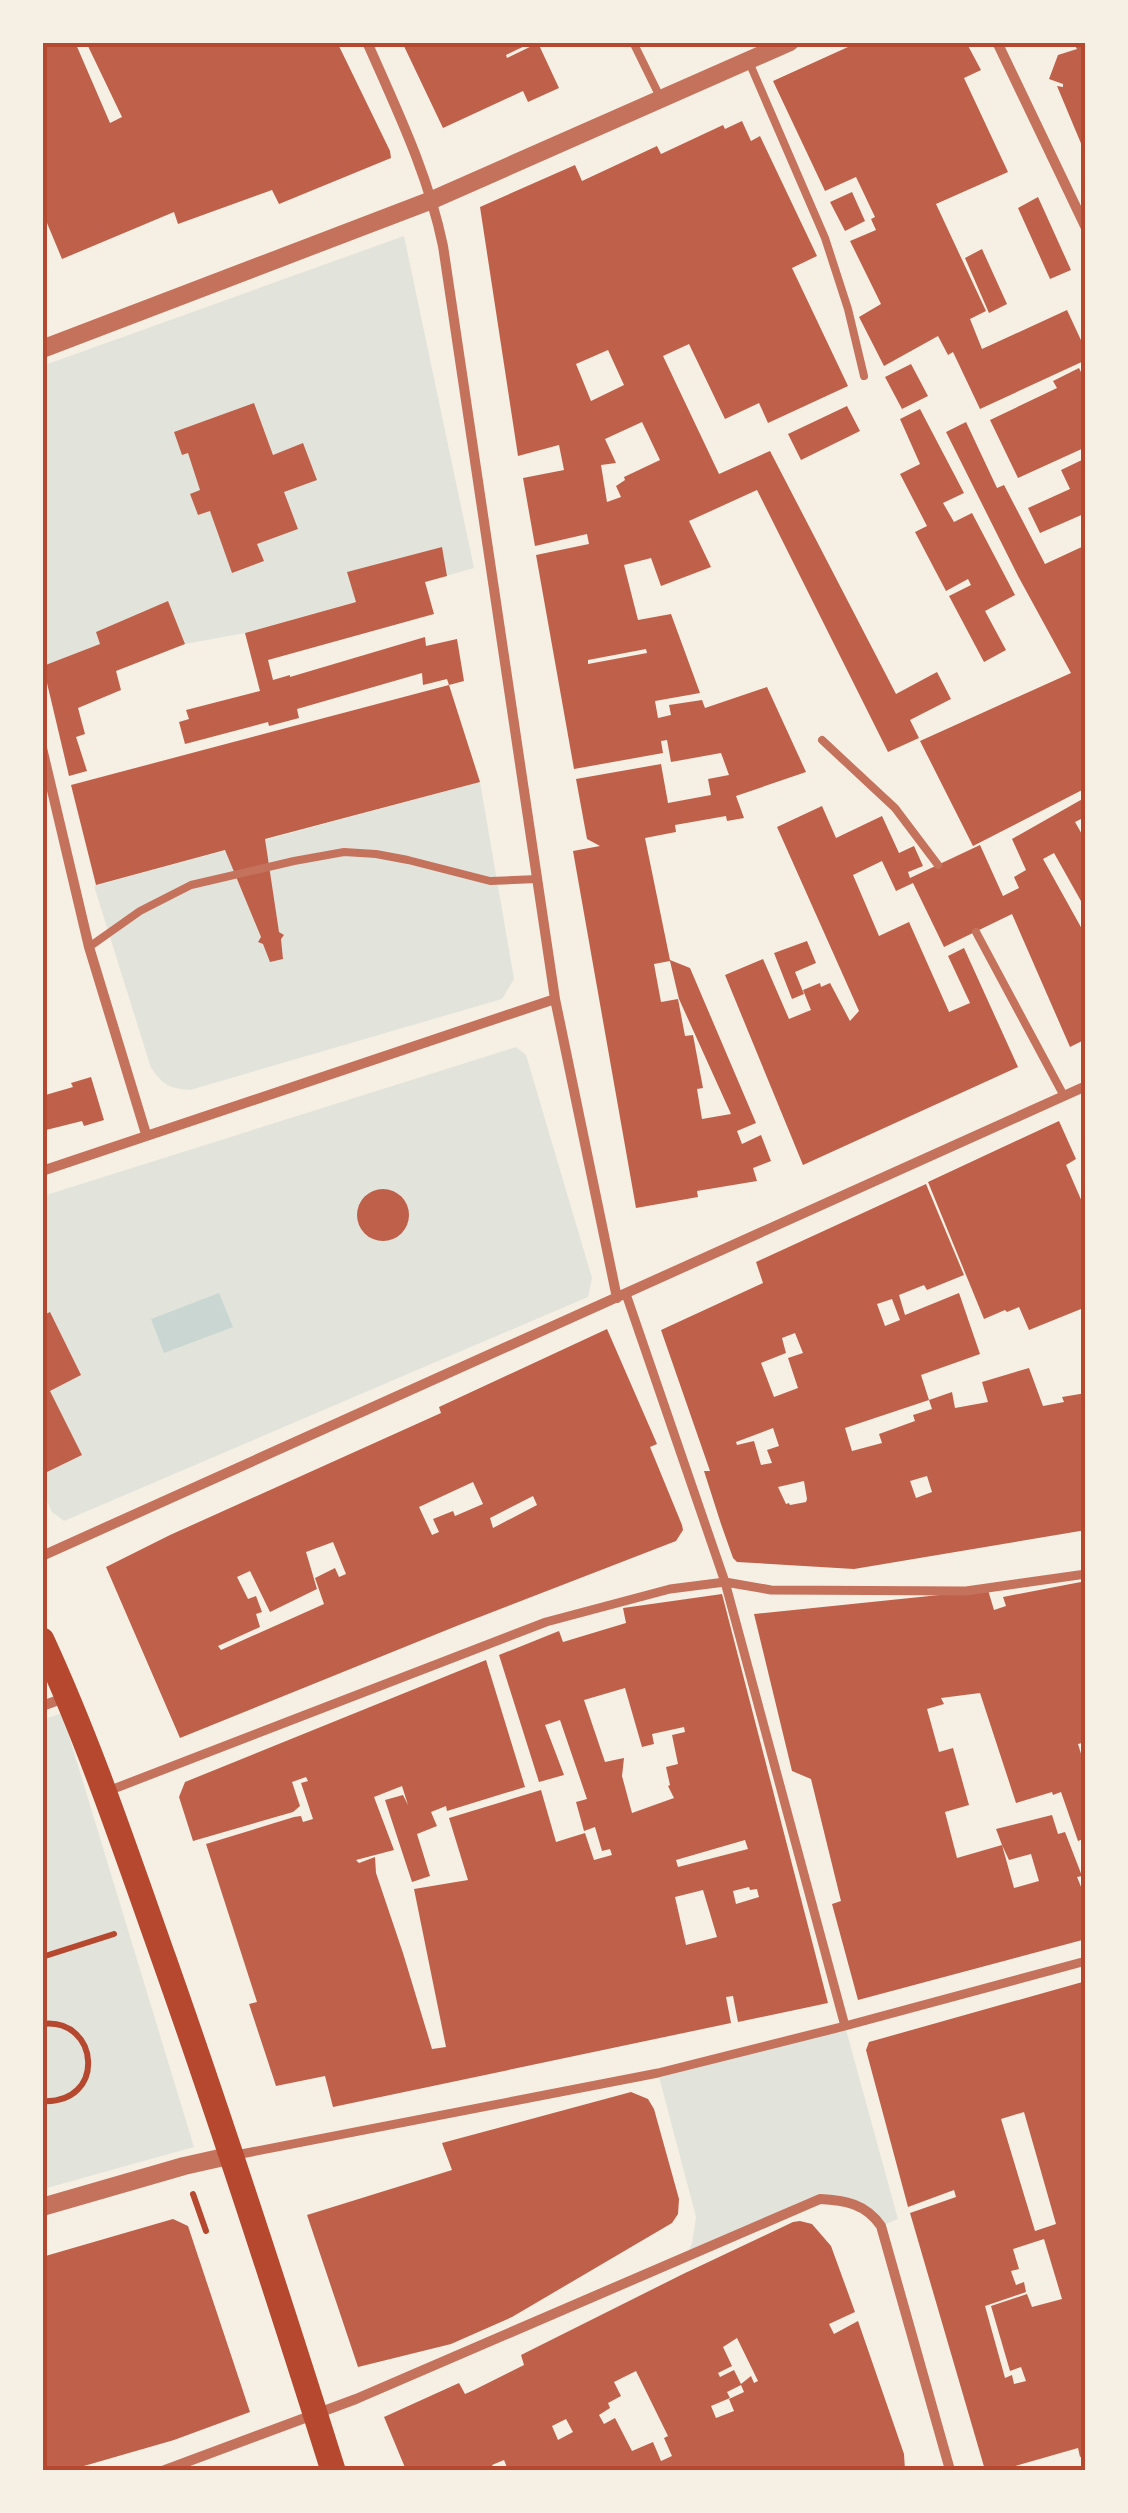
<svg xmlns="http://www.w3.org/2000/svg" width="1128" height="2513" viewBox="0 0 1128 2513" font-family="'Public Sans',sans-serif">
<rect width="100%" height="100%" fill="#f6efe4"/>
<path fill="#e2e4dc" d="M404,236L474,568L245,633L185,644L50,696L42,664V366Z
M480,782L514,979L502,999L190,1090C168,1088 164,1085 151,1068L94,886Z
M516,1047L526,1055L592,1278L588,1297L85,1512L64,1521L52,1512L43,1493V1196Z
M62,1713L194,2147L43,2189L42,1720Z
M845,2026L898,2219L881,2226L873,2214L820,2200L686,2258L692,2243L696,2217L658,2073Z"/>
<path fill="#c9d6d2" d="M219,1293L233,1327L164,1353L151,1319Z"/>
<path fill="#bf614a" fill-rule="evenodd" d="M42,42H75L110,123L122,117L86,42H337L390,151L391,158L279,204L272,190L178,224L174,212L62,259L42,211Z
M402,42H533L506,55L507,58L538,43L559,88L528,102L523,91L443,128Z
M859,42H966L981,70L964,78L1008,172L936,204L986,311L970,319L982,349L1067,310L1086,351V360L980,409L953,352L948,355L938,336L884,366L859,317L881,304L850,241L876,230L871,219L875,217L856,177L825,191L773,81Z
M1073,42H1085V153L1057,86L1063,87V84L1049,79L1058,55L1077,49Z
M742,121L751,141L760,136L817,256L792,268L848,386L768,423L759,403L725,419L689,344L663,356L719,474L770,451L896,694L937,672L951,699L910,720L919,738L888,752L757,490L689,521L711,567L661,586L651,558L624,565L638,620L671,614L700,693L655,701L658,718L671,715L669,705L702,700L705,708L767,687L806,772L736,796L744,818L727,821L726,816L675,825L676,832L645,838L670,960L690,968L756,1123L737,1131L742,1144L761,1135L771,1161L753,1168L757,1181L697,1191L698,1197L636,1208L573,851L600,846L587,839L576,779L661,764L668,803L711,795L708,779L729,775L721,753L671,762L667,740L661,741L663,753L574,769L536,555L589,544L587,534L535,546L523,478L564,470L559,445L518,456L480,207L575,165L582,181L657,146L661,154L723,125L725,129ZM608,350L624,385L591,401L576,364ZM642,422L660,460L624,477L625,480L616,486L621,497L607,502L601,465L616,463L605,439ZM646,649L647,653L588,664V660ZM670,961L679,999L731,1114L702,1119L697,1089L703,1088L693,1035L685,1036L678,999L661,1002L654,964Z
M852,192L865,221L845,231L830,202Z
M1038,197L1071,270L1050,279L1018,208Z
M982,249L1007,304L989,313L965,258Z
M911,364L928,396L902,409L885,377Z
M1079,368L1086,382V447L1018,478L990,420L1057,388L1053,381Z
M254,403L273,455L303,443L317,480L284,492L298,529L257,544L264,561L232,573L210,511L198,515L190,494L200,490L188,453L182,455L174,432Z
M847,406L860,431L801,460L788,434Z
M920,409L964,493L943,503L954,522L972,513L1015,595L985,611L1006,650L984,662L949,596L971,585L968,579L946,591L915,532L927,526L900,474L920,464L900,419Z
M966,422L997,488L1004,485L1045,564L1086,545V788L973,846L920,741L1071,673L1018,576L946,432Z
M1086,458V513L1040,533L1028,508L1070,489L1061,470Z
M442,547L447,576L425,582L434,614L268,660L273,680L290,675V677L425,637L426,646L457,639L464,681L449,685L447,679L423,685L422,673L297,709L299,718L269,726L268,722L185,744L179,722L189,719L186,710L260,691L245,633L356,602L347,572Z
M168,601L185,644L116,671L121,690L78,708L85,734L76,737L87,771L69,776L43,666L100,644L96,632Z
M449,685L480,782L265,839L279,932L284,935L281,939L283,959L270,962L263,944L258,942L261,937L225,850L96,885L71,785Z
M1086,797V827L1081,819L1075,822L1083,836L1086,835V910L1054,853L1043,859L1082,929L1086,927V1039L1070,1047L1012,914L944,947L913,883L896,891L882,861L853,875L879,936L909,922L949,1012L970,1003L948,956L964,948L1018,1067L803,1165L725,975L763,959L789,1019L811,1010L803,990L820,983L821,987L830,983L850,1021L859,1011L777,827L822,806L836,838L882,816L899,853L914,846L923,866L908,872L910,878L980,845L1003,896L1019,888L1014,877L1026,870L1012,839Z
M807,941L816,963L795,972L804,994L792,999L774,953Z
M91,1077L104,1120L84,1126L82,1121L42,1131V1096L73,1087L71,1083Z
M1059,1121L1076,1159L1066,1165L1086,1211V1307L1029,1330L1019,1307L1007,1312L1005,1310L984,1319L928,1182Z
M926,1184L964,1275L927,1290L924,1285L899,1295L905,1315L959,1293L980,1354L921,1375L929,1400L845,1428L852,1451L882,1443L879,1434L915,1421L913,1415L932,1409L929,1400L952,1392L955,1408L988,1402L982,1382L1029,1368L1043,1406L1064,1402L1062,1397L1086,1393V1530L854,1569L737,1562L733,1558L721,1524L704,1471H710L661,1330L763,1283L756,1262ZM892,1299L900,1320L885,1326L877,1304ZM795,1333L803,1353L788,1358L798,1388L774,1397L761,1363L786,1353L782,1338ZM773,1428L779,1446L767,1450L772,1463L761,1465L754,1441L737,1445L736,1442ZM927,1476L932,1492L916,1498L910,1481ZM804,1481L807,1499L806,1502L790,1505L789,1503L786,1504L778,1487Z
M357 1215a26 26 0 1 1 52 0a26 26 0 1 1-52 0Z
M50,1312L81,1375L50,1391L82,1455L47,1472L42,1463V1316Z
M607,1329L657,1444L650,1447L682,1525L683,1530L676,1541L459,1625L180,1738L106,1567L170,1535L441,1413L439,1407ZM473,1482L483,1504L455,1516L453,1511L433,1519L439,1532L432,1535L419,1507ZM533,1496L537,1505L493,1528L490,1518ZM333,1542L346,1574L339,1577L335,1568L315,1578L324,1604L221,1650L218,1646L260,1627L256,1614L262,1612L256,1596L248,1599L237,1577L250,1571L270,1612L317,1589L306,1552Z
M1086,1581V1727L1082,1728L1086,1742L1078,1744L1083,1760L1086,1759V1838L1078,1841L1061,1792L1053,1795L1052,1792L1016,1803L980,1693L941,1698L944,1704L927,1709L939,1752L953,1748L969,1805L945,1812L957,1858L1002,1845L996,1829L1052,1815L1058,1834L1065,1832L1082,1876L1077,1877L1086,1899V1939L858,2000L832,1904L841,1901L811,1779L792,1771L754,1614L988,1590L994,1610L1006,1606L1003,1597ZM1002,1845L1009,1860L1031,1854L1039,1881L1014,1888Z
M722,1594L828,2003L738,2022L733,1996L726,1997L731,2023L333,2107L325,2076L276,2086L249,2004L257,2002L206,1844L294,1817L301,1816L303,1822L313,1819L301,1783L308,1781L306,1777L292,1782L300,1806L293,1812L193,1841L179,1797L185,1782L486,1660L525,1787L447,1811L446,1806L431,1812L437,1826L417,1834L430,1876L412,1882L385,1800L403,1795L408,1805L402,1786L374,1797L394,1850L356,1860L359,1863L375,1857L376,1873L403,1953L432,2049L446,2047L414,1889L468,1880L449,1818L541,1790L556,1842L585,1833L594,1860L612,1855L610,1849L602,1851L595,1827L584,1831L576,1802L587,1799L560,1720L545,1725L564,1775L539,1782L499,1655L559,1631L563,1642L626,1623L623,1608ZM625,1688L642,1747L654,1744L652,1734L684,1727L685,1732L672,1735L678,1764L666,1767L670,1785L668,1786L674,1798L632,1813L622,1776L624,1758L605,1762L584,1700ZM745,1840L748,1849L678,1867L676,1860ZM749,1887L750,1890L757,1889L759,1897L736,1904L733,1891ZM703,1890L717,1937L686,1945L675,1897Z
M1086,1981V2183L1081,2184L1086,2203V2455L1080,2457L1078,2448L1001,2470H985L910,2213L956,2197L954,2190L908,2207L866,2050L869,2042ZM1024,2112L1056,2224L1035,2231L1001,2119ZM1044,2239L1062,2299L1032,2307L1027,2294L991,2306L1010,2371L1021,2367L1026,2381L1014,2384L1012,2375L1005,2378L985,2306L1026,2292L1024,2282L1016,2285L1012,2274L1011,2271L1019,2269L1013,2249Z
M631,2092L648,2099L654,2109L679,2199L678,2214L672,2223L512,2317L451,2344L358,2367L307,2215L452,2170L442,2143Z
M173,2219L188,2226L250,2412L174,2440L70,2470H42V2257Z
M800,2221L812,2224L831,2246L855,2312L829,2324L834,2334L858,2321L904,2454L905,2470H508L504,2460L492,2465L495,2470H406L384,2417L459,2383L465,2394L474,2390L524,2365L521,2355L683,2274L793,2222ZM737,2338L758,2381L754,2383L751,2376L741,2384L734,2370L720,2377L718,2373L732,2366L723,2347ZM636,2371L668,2436L664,2438L672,2456L661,2461L653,2442L632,2451L615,2418L604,2424L599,2415L610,2408L608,2403L621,2396L614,2382ZM741,2385L744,2392L729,2399L734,2411L716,2418L711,2406L730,2398L727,2392ZM566,2419L573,2432L558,2440L552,2426Z"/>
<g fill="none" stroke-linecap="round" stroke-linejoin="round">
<path stroke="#b5482f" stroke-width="6" d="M42,1957L114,1934
M42,2024C100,2017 107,2105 42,2101
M193,2194L206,2231"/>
<path stroke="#c5725c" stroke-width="8" d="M633,42L660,97
M749,62L825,238L848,309L864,376
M822,740L895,808L938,865
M976,932L1064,1096
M89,947L140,911L191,885L294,861L344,852L376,854L408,860L490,881L537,879"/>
<path stroke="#c5725c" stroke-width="9" d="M626,1294L725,1582L845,2026
M108,1791L546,1622L670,1589L725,1582L771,1590L966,1591L1086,1574
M236,2155L658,2073L845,2026L1086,1961"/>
<path stroke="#c5725c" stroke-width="10" d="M367,42C397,110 428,174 443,246L555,999L617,1298
M997,42L1086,228
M42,748L89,947L146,1134
M42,1171L555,999
M42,1556L1086,1086
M42,1706L67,1697
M165,2470L356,2399L820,2199C845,2200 866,2204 881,2226L950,2470"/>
<path stroke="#c5725c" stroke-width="18" d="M42,349L432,200L790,42
M42,2207L184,2166L233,2155"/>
<path stroke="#b5482f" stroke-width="25" d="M42,1640C90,1744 126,1852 164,1959C224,2129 279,2299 333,2470"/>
</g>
<rect width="1128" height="2513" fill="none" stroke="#f6efe4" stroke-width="90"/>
<rect x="45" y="45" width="1038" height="2423" fill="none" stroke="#b5482f" stroke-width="4"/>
</svg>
